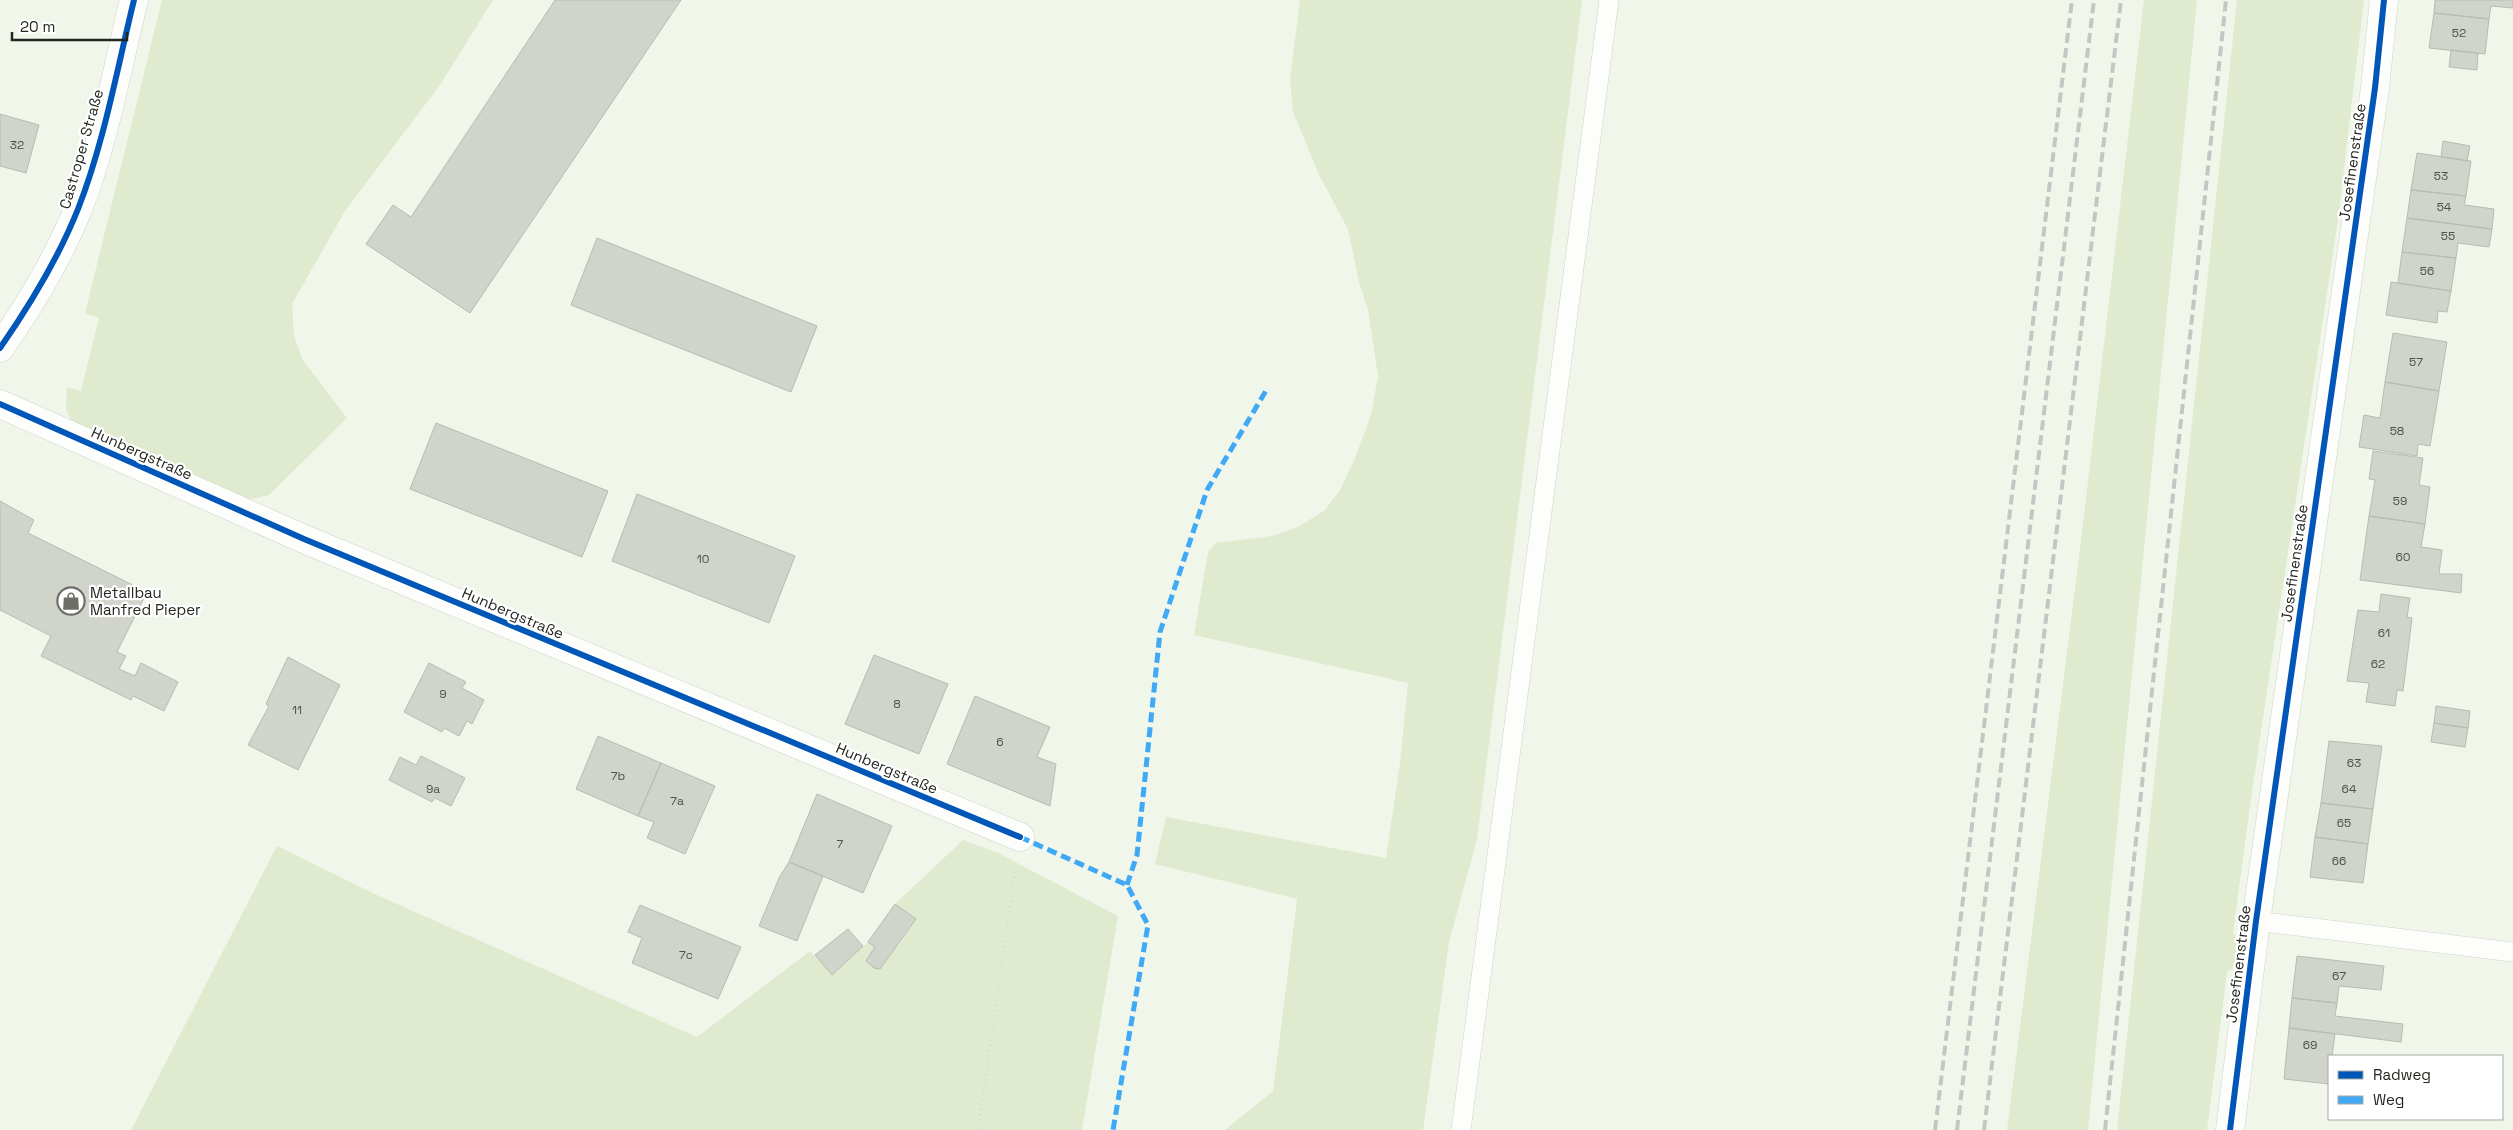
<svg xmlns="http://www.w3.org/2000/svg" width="2513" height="1130" viewBox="0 0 2513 1130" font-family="'Space Grotesk',sans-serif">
<rect width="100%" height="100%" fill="#f1f6eb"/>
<path fill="#dfeace" d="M162,0H493L440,85L345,211L292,304L294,335L302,359L347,418L269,495L245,500L73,424L66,409L67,387L81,391L99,318L85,313Z
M1300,0H1582L1477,839L1449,942L1423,1130H1225L1273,1091L1297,899L1155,864L1166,817L1386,858L1400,763L1408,683L1194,635L1208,552L1216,543L1272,536L1300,526L1325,510L1340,490L1355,458L1371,415L1378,376L1368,310L1359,282L1348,229L1320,177L1293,112L1290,79Z
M2144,0H2197L2088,1130H2007L2082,533Z
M2237,0H2364L2338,220L2252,791L2233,933L2242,945L2240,961L2227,972L2207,1130H2117Z
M963,840L998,853L1118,916L1082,1130H131L277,846L379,896L697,1037L810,951L832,974L868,942L875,947L866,961L874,968L880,969L916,920L895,904Z"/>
<path fill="#d1d4cb" stroke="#b7bbb2" d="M555,0H681L470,313L366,244L393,205L411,217Z
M2435,0H2513V8L2491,6L2489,19L2434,13Z
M2434,13L2489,19L2485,54L2429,48Z
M2451,50L2478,53L2477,70L2449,67Z
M0,114L39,125L26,173L0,166Z
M2443,141L2470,146L2467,161L2441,157Z
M2417,153L2471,161L2466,196L2411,190Z
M2411,190L2466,196L2464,205L2494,209L2492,229L2407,218Z
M2407,218L2492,229L2489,247L2458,243L2456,258L2402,252Z
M597,238L817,326L791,392L571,305Z
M2402,252L2456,258L2451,291L2398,283Z
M2391,282L2451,291L2447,312L2438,311L2437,323L2386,315Z
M2393,333L2447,342L2439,391L2385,382Z
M2385,382L2439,391L2430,446L2418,444L2417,456L2359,447L2364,415L2380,418Z
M436,423L608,491L582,557L410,489Z
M2373,451L2423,458L2419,485L2430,487L2425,524L2369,516L2375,480L2369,479Z
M637,494L795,556L769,623L612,561Z
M0,501L34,520L28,533L147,592L117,652L126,656L119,669L135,676L141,663L178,682L164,711L133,696L131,700L41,656L51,636L0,610Z
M2369,516L2425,524L2421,547L2442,550L2439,574H2462L2461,593L2360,580Z
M2381,594L2410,598L2407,617L2412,618L2403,691L2397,690L2395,706L2366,702L2369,683L2347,681L2358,610L2379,612Z
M874,655L948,684L919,754L845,724Z
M288,657L340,685L298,770L248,745L269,706L266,704Z
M429,663L466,682L462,688L484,700L472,724L467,721L459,736L444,728L442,732L404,712Z
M975,696L1050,727L1037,757L1056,764L1050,806L947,764Z
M2436,706L2470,711L2468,728L2434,723Z
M2434,723L2468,728L2465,747L2431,742Z
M598,736L661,763L638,816L576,789Z
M2329,741L2382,746L2373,809L2321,803Z
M421,756L465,778L451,806L435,798L432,802L389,780L400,757L416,765Z
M661,763L715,786L685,854L647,838L654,822L638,816Z
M817,794L892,826L863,893L789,862Z
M2321,803L2373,809L2368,844L2315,837Z
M2315,837L2368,844L2363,883L2310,877Z
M789,862L823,876L797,941L759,926L779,878Z
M895,904L916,919L880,969L874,968L866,961L875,947L868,942Z
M640,905L741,947L718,999L632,963L642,938L628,932Z
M848,929L863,946L832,975L815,955Z
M2297,956L2384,966L2381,990L2339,986L2337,1003L2292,998Z
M2292,998L2337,1003L2335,1016L2403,1024L2401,1042L2289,1028Z
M2289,1028L2335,1034L2332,1056H2329V1084L2284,1079Z"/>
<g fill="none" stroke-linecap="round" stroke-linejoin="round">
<g stroke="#cfd3cb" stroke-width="20">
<path id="service" d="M2256,921L2513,952
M1461,1130L1609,0"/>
</g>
<g stroke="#cfd3cb" stroke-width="29">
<path id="minor" d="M0,404L304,539L1020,837
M2230,1130L2256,921L2375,88L2384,0"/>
</g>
<g stroke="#cfd3cb" stroke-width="29">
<path id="secondary" d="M0,348C30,305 58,259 78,209C104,143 117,69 134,0"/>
</g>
<path stroke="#d9dbd7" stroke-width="3" stroke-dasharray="1 4" stroke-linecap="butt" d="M978,1130L1015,871"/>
<use href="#service" stroke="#fdfefc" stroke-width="19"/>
<use href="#minor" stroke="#fdfefc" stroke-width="28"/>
<use href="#secondary" stroke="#fdfefc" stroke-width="28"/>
<path stroke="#c5c6c3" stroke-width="4" stroke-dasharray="10 5" stroke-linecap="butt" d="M1935,1130L2072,0
M1957,1130L2094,0
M1984,1130L2121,0
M2105,1130L2226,0"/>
<path stroke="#3fa9f5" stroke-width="5" stroke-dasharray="10 5" stroke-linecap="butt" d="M1020,837L1127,885L1148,925L1113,1130
M1127,885L1137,855L1160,632L1207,490L1267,389"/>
<g stroke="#fff" stroke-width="9">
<path id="cycleway" d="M0,348C30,305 58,259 78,209C104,143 117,69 134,0
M0,404L304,539L1020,837
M2230,1130L2256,921L2375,88L2384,0"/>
</g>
<use href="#cycleway" stroke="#0057b8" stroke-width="6"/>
</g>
<defs>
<g id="shop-ring" transform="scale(1.4375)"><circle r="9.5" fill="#fff" stroke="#6b6f66" stroke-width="1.5"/><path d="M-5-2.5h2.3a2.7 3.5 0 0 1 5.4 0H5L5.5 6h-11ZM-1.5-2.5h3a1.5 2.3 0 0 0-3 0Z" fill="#6b6f66"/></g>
</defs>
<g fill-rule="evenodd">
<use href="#shop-ring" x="71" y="601"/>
</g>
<g text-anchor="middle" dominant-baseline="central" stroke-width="4.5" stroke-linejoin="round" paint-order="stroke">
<g font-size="12" fill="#4e524a">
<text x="2459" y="33">52</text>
<text x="17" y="145">32</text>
<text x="2441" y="176">53</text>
<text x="2444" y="207">54</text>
<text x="2448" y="236">55</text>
<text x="2427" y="271">56</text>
<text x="2416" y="362">57</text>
<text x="2397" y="431">58</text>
<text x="2400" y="501">59</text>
<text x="2403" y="557">60</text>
<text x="703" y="559">10</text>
<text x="2384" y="633">61</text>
<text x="2378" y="664">62</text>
<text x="443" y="694">9</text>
<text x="897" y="704">8</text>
<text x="297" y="710">11</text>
<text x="1000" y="742">6</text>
<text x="2354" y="763">63</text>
<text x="618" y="776">7b</text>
<text x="433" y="789">9a</text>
<text x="2349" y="789">64</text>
<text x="677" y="801">7a</text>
<text x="2344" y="823">65</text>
<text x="840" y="844">7</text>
<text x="2339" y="861">66</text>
<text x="686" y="955">7c</text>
<text x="2339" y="976">67</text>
<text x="2310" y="1045">69</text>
</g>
<g font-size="15" fill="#23261f" stroke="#fff">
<text transform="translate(81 149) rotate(-74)">Castroper Straße</text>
<text transform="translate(2352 162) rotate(-82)">Josefinenstraße</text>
<text transform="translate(142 453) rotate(24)">Hunbergstraße</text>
<text transform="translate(2294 563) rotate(-82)">Josefinenstraße</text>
<text transform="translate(513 613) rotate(23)">Hunbergstraße</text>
<text transform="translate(887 768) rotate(23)">Hunbergstraße</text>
<text transform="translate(2238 964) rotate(-83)">Josefinenstraße</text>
</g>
<g font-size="15" fill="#23261f" stroke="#fff" text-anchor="start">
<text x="90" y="592">Metallbau<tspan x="90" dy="17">Manfred Pieper</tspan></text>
</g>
</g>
<rect x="2328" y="1055" width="175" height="65" fill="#ffffff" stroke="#a7a8a5"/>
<rect x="2338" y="1071" width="25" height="8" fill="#0057b8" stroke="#a7a8a5"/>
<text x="2373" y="1080" font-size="15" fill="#23261f">Radweg</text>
<rect x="2338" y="1096" width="25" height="8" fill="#3fa9f5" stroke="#a7a8a5"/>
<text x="2373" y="1105" font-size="15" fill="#23261f">Weg</text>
<path d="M12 32v8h115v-8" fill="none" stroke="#23261f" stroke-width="2.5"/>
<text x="20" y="32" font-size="15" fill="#23261f" stroke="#ffffff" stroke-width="4" paint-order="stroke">20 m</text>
</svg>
